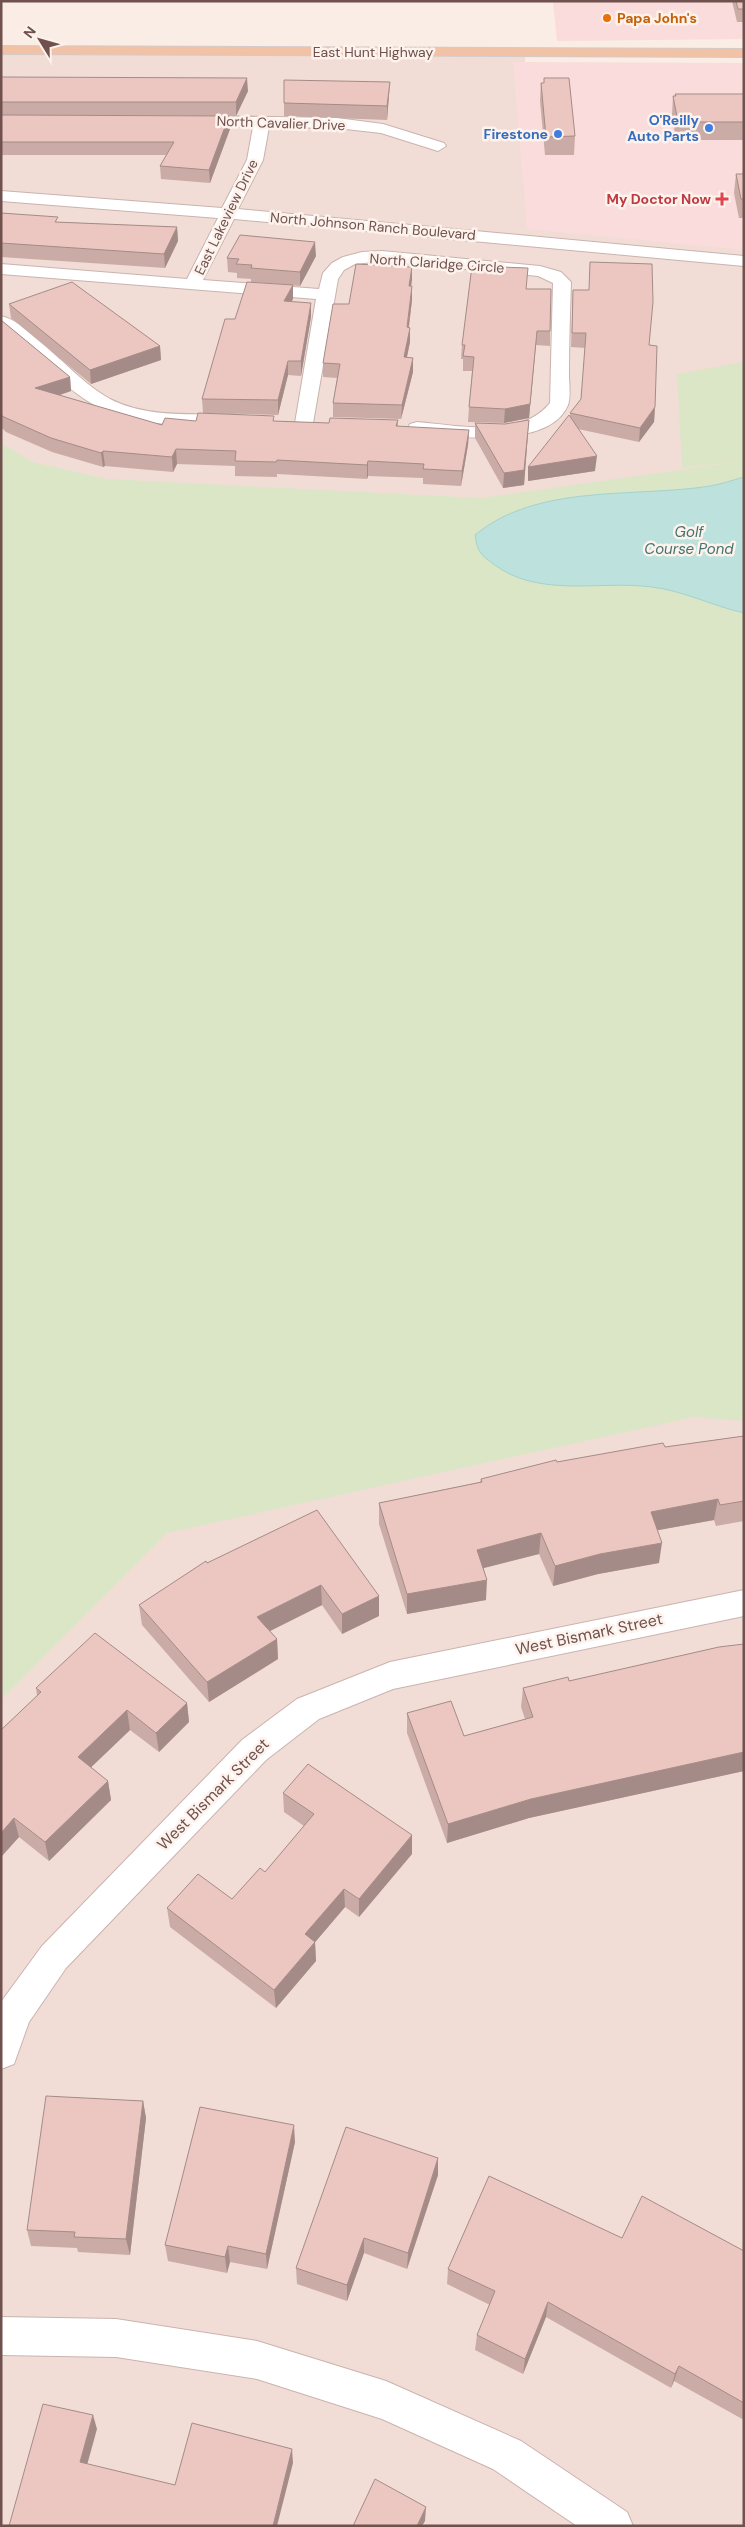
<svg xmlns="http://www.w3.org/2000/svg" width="745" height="2527" viewBox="0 0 745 2527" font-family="'DM Sans',sans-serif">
<rect width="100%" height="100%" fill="#faede6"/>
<path fill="#f1ddd6" d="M1,51L525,52L527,228L744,236V2526H1Z"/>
<path fill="#f9dcdb" d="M553,1H744V39L557,41Z
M513,62L744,63V250L527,229Z"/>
<path fill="#dbe6c6" d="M744,362V1421L694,1417L167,1533L1,1700V443L33,462L107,479L481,498L743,461L682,468L677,374Z"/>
<path fill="#bde1dd" stroke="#a4d2cd" d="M744,477V613C713,606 684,591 652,587C599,580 538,599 492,563C489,560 483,557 481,553C477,549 476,540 475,535C538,483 634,498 710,486C722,484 733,480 744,477Z"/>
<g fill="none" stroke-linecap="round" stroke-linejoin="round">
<g stroke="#cab3ae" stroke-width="2">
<path id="street" d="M193,116L337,118L383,124L444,143L446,146L438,151L381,133L337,128L269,127L263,160L238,209L744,256V266L234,219L203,280L319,289L323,273L332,263L343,257L362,252L382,251L540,266L561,272L571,282C570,313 569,344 569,374C569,383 571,397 568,405C549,450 455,436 417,434L410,432L408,428L410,424L417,422C458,425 520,440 550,403L553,283L538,276L382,261L355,264L344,270L338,279L313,423L311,427H297L295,423L316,299L1,274V264L187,279L218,218L1,201V191L222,208L247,160L253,127L187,124L185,121L187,118Z
M1,316C23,321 45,347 62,361C77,375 92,389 110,399C147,418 194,414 234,414L241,416L243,420L241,424L234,426C184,425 126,428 83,398C54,378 30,350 1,329Z
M744,1590V1616L393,1689L319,1719L266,1760L66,1968L29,2022L14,2064L1,2069V2002L42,1946L242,1740L297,1699L390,1662Z
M1,2317L116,2319L257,2341L386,2381L521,2441L627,2512L633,2526H577L493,2469L382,2419L257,2379L116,2357L1,2355Z"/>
</g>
<g stroke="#d4cbca" stroke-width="2">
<path id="primary" d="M1,46L744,49V57L1,54Z"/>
</g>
<use href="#street" fill="#fff" fill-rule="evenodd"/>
<use href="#primary" fill="#f1c2a6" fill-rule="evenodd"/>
</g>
<path fill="#cbaba6" d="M732,1H744V22H737Z
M1,77L248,91L236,116L1,115Z
M544,78L575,136L574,155H545L540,101L541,83H544Z
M675,94H744V140H676L672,115L673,96H675Z
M389,95L387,120L284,116V103Z
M1,115L230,129L210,183L161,179L160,166L166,155H1Z
M736,174H744V218H739L734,193Z
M1,213L58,222L177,227L178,241L165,268L1,257Z
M316,256L300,286L251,282V279L237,278V273L228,272L227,258Z
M412,267L411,286L412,300L409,327L410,328V342L407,357L413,358V372L401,419L333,417V403L337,378L323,377V363L349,304Z
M526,289L550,331V346L536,345L529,418L504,423L468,422L469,407L472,371H463V359H461L462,345Z
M573,290L649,345L655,407L654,422L639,442L578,429L595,471L528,481L570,416V413L581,399L585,348L571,347Z
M293,299L291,302L311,317L301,376L288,375L278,415L209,413L274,421L329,423L398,420V427L469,430L468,445L461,486L423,484V478L368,476L367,479L277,474V477L235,476V466L177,464L173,472L105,466L103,467L52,452L6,432L1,427V320L70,377L71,391L59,395L162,425L196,421L203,413L202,399L235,319Z
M9,304L160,346L161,360L91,384L11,318Z
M475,423L505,424L528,434L524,485L503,488L475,438Z
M744,1436V1521L716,1526L714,1520L658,1530L659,1563L598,1574L553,1586L539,1554L484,1568L486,1600L407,1614L379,1524V1503L480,1482L481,1479L557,1462Z
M207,1563L379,1596V1616L342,1634L322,1605L270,1631L277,1639L278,1659L209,1702L142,1625L139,1605Z
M744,1644V1771L529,1818L447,1843L407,1733V1713L464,1736L525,1719L521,1707L523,1688L569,1681Z
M36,1688L187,1703L189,1722L159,1752L130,1730L91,1767L108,1781L111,1800L49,1861L19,1837L1,1857V1730L37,1696Z
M283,1793L412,1854L359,1917L345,1907L315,1942L316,1961L276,2008L170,1927L167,1908L232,1899L265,1872L304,1826L284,1812Z
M143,2101L146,2118L130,2255L78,2252L77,2248L31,2246L27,2230Z
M295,2142L267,2269L230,2262L227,2273L168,2261L165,2245Z
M438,2175L407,2269L364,2253L347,2301L297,2284L296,2268Z
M622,2238L744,2251V2420L674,2381L671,2388L546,2317L523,2374L475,2350L477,2335L490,2305L447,2284L448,2269Z"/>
<path fill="#a58b87" d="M247,78L248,91L236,116V102Z
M390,82L389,95L387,120V106Z
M229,116L230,129L210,183L209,170Z
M177,227L178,241L165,268L164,254Z
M315,242L316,256L300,286V272Z
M412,267V280L409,300V286Z
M293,285V299L284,315V301Z
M412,286V300L407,340L410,328V342L404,371V357Z
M311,303V317L301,376V361Z
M537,331L529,418L504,423L505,409Z
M160,346L161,360L91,384L90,370Z
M413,358V372L401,419L402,405Z
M288,361V375L278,415V400Z
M70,377L71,391L37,403L35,388Z
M655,407L654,422L639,442L640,428Z
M529,420L524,485L503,488L504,473Z
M469,430L468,445L461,486L462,471Z
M176,449L177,464L173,472L172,457Z
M103,451L105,466L103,467L101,453Z
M597,456L595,471L528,481V467Z
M368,461V476L367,479V465Z
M718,1499L714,1520L648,1532L651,1512Z
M541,1533L539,1554L476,1570L477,1550Z
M662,1543L659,1563L598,1574L553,1586L555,1566L600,1554Z
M487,1580L486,1600L407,1614V1594Z
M321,1585L322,1605L258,1637L257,1617Z
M379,1596V1616L342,1634V1614Z
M277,1639L278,1659L209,1702L207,1682Z
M187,1703L189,1722L159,1752L156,1733Z
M127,1710L130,1730L81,1777L78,1757Z
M744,1752V1771L529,1818L447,1843L448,1824L531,1799Z
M108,1781L111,1800L49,1861L45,1842Z
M14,1818L19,1837L1,1857V1833Z
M412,1835V1854L359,1917V1899Z
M344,1889L345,1907L306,1953L305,1934Z
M315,1942L316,1961L276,2008L274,1990Z
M143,2101L146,2118L130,2255L126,2239Z
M294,2125L295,2142L267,2269L266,2254Z
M438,2158V2175L407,2269L408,2253Z
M364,2238V2253L347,2301V2285Z
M228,2246L230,2262L227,2273L225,2257Z
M548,2302L546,2317L523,2374L525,2359Z
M679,2366L674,2381L671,2388L675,2374Z
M93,2415L97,2429L84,2476L80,2462Z
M292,2449L293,2463L277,2526H273Z
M426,2507L425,2521L422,2526H417Z"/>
<path fill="#ecc7c1" stroke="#a58b87" d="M736,1H744V9H738Z
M1,77L247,78L236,102H1Z
M544,78H569L575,136L546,137L541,83H544Z
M284,80L390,82L387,106L284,103Z
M675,94H744V122H678L673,96H676Z
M1,115L229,116L209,170L160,166L174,142H1Z
M736,174H744V199H741Z
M1,213L58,217L55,222L177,227L164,254L1,243Z
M240,235L315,242L300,272L251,268L252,265L236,264L239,259L227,258Z
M590,262L652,264L653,302L649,345L657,346L655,407L640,428L570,413L581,399L586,333H572L573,290H589Z
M356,264L412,267L409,286H412L407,327L410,328L404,357L413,358L402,405L333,403L340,364L323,363L333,304H349Z
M472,266L528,268L526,289H551L550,331H537L530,404L505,409L469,407L474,357L463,356L465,345H462Z
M72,282L160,346L90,370L9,304Z
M247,282L293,285L284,301L311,303L301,361H288L278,400L202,399L225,319H235Z
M1,320L70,377L35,388L162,425L165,418L196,421L198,413L274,416L273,421L329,423L330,418L398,420L396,426L469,430L462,471L423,469L424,464L368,461L367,465L277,460L276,462L235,461L236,451L176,449L172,457L103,451L101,453L51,438L4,417L1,415Z
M569,415L597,456L528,467Z
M529,420L524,470L504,473L475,423L505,424Z
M744,1436V1501L720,1505L718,1499L651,1512L662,1543L600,1554L555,1566L541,1533L477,1550L487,1580L407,1594L379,1503L482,1482L481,1479L556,1460L557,1462L663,1443L665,1447Z
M317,1510L379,1596L342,1614L321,1585L257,1617L277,1639L207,1682L139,1605L206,1561L207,1563Z
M95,1633L187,1703L156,1733L127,1710L78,1757L108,1781L45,1842L14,1818L1,1833V1730L41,1692L36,1688Z
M744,1644V1752L531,1799L448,1824L407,1713L451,1701L464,1736L533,1717L523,1688L568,1677L569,1681L719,1647Z
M308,1764L412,1835L359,1899L344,1889L305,1934L315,1942L274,1990L167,1908L198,1874L232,1899L260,1868L265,1872L314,1814L283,1793Z
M46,2096L143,2101L126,2239L74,2237L75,2232L27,2230Z
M200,2107L294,2125L266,2254L228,2246L225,2257L165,2245Z
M346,2127L438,2158L408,2253L364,2238L347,2285L296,2268Z
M489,2176L622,2238L642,2196L744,2251V2403L679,2366L675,2374L548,2302L525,2359L477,2335L495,2291L448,2269Z
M43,2404L93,2415L80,2462L175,2485L192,2423L292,2449L273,2526H9Z
M375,2479L426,2507L417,2526H353Z"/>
<circle fill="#e8710a" stroke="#fdf2ec" stroke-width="2" cx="607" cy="18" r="5"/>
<g fill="#3f7fe0" stroke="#fdf2ec" stroke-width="2">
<circle cx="709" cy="128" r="5"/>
<circle cx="558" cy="134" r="5"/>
</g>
<path fill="#e0444e" stroke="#fdf2ec" stroke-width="2" d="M719.5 191.5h5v5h5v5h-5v5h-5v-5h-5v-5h5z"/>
<g text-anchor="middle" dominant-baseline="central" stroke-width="5" stroke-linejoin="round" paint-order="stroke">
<g font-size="14" font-weight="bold" fill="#c56008" stroke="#fdf2ec" text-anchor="start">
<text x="617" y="18">Papa John's</text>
</g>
<g font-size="14" fill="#70514e" stroke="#fdf2ec">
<text x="373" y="52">East Hunt Highway</text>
<text transform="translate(281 123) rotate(2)">North Cavalier Drive</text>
<text transform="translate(226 217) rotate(-64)">East Lakeview Drive</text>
<text transform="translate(373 226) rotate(5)">North Johnson Ranch Boulevard</text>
<text transform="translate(437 263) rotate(4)">North Claridge Circle</text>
</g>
<g font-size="14" font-weight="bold" fill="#366cbe" stroke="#fdf2ec" text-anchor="end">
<text x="699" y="120">O'Reilly<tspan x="699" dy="16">Auto Parts</tspan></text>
<text x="548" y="134">Firestone</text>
</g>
<g font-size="14" font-weight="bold" fill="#be3a42" stroke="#fdf2ec" text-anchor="end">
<text x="711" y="199">My Doctor Now</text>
</g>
<g font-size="15" font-style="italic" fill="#437470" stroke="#fdf2ec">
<text x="689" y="532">Golf<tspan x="689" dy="17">Course Pond</tspan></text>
</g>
<g font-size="16" fill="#70514e" stroke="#fdf2ec">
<text transform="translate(589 1634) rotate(-12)">West Bismark Street</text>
<text transform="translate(213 1794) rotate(-45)">West Bismark Street</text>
</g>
</g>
<rect width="745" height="2527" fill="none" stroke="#70514e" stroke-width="5"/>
<g transform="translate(40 40) rotate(307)" stroke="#fdf2ec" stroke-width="4" paint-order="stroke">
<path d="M0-4L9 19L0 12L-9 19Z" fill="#70514e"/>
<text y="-8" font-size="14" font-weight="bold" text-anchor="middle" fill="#70514e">N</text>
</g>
</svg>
